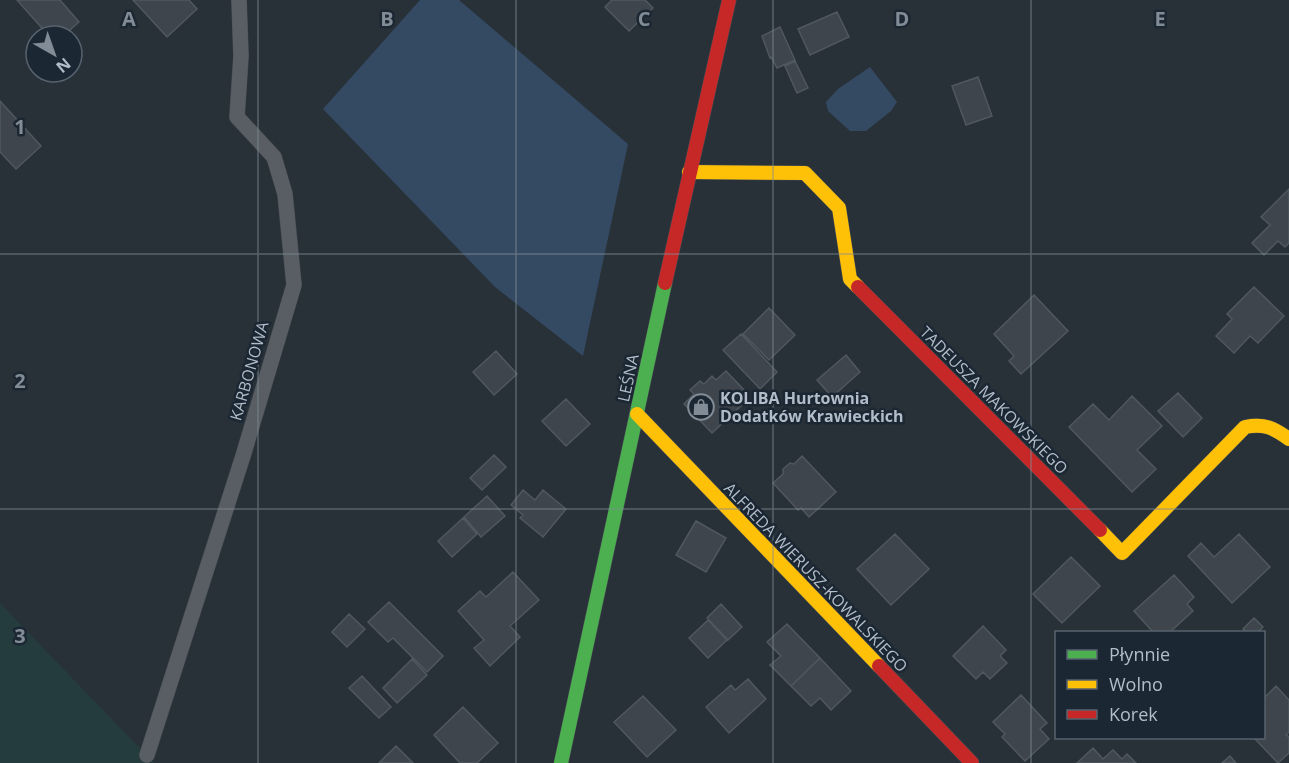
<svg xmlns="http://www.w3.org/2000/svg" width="1289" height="763" viewBox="0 0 1289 763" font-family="'Open Sans',sans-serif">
<rect width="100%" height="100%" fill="#283038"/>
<path fill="#253c3e" d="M0,603L154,763H0Z"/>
<path fill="#344a62" d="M420,0H459L628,144L583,356L495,287L323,109Z
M870,67L897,102L891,111L866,131H850L828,111L826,102L838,89Z"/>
<path fill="#3f454c" stroke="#50585f" stroke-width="1.5" d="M17,0H60L79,22L63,36H49Z
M133,0H189L197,9L167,37Z
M612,0H645L653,8L629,31L605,7Z
M837,12L849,37L810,55L798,29Z
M780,27L795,60L777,68L771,57L770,58L762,36Z
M795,61L808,88L797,93L785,66Z
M978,77L992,116L966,125L952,86Z
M0,101L41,146L16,169L0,152Z
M1289,189V243L1285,247L1278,241L1264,255L1252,243L1270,225L1261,217Z
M1254,287L1284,316L1258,343L1250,336L1234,353L1216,336L1232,319L1227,314Z
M1034,295L1068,331L1021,374L1009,361L1014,356L994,334Z
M769,308L795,335L769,360L743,334Z
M741,334L777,372L760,389L723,350Z
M496,351L517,374L494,395L473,372Z
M846,355L860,372L832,397L817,380Z
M726,371L748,394L739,402L742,405L712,433L684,404L694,394L690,390L700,381L704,384L712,376L716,380Z
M1178,393L1202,418L1183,437L1158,411Z
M1132,396L1162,426L1137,450L1156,469L1132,492L1069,427L1093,404L1109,420Z
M566,399L590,424L566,446L542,421Z
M494,455L506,467L482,490L470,478Z
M802,456L836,492L809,517L801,508L798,510L773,483L783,474V469L790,463L794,464Z
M523,490L535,500L543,490L566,509L543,537L520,518L523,515L511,505Z
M487,496L505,516L481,537L464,517Z
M463,518L477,534L452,557L438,541Z
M696,521L726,538L706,572L676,555Z
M895,534L929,569L891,605L857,569Z
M1239,534L1270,567L1232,603L1188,556L1201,543L1214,557Z
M1071,557L1100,586L1062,623L1033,594Z
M513,572L539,600L510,626L520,637L490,666L474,648L484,640L458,611L480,591L486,597Z
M1174,575L1194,597L1187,604L1193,611L1170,632H1153L1134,611Z
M389,602L443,656L427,672L393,638L388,642L368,622Z
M721,604L742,627L728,640L707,618Z
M349,614L365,629L347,647L332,632Z
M1254,618L1263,627L1258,632H1247L1243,629Z
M708,620L727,640L708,658L689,638Z
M787,624L820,658L791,686L770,665L781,656L767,642Z
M983,626L1006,650L1000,656L1007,663L990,679L983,672L976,679L953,656Z
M820,658L851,691L831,710L820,698L811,706L791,686Z
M412,659L427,675L397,703L383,688Z
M362,676L391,707L379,718L349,688Z
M748,679L766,699L729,733L706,707L731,685L735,690Z
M1276,686L1289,700V732L1286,735L1289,737V753L1278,763L1254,738H1264V698Z
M1021,695L1047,723L1040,729L1049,739L1025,761L1002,737L1005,734L993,722Z
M643,696L676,730L647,757L614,722Z
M463,707L498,743L477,763H460L434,735Z
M396,746L413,763H379Z
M1093,748L1103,759L1113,750L1122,759L1127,754L1136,763H1077Z
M1230,756L1236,763H1222Z"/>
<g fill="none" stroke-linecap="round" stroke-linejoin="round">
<g stroke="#474c52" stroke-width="16">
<path id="lane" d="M147,755L243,456L294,285L285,194L274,157L237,117L241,56L239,0"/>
</g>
<g stroke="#474c52" stroke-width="15">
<path id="fast" d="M561,763L665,283"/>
</g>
<g stroke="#474c52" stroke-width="15">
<path id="slow" d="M689,172L805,173L839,208L850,279L858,287
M637,414L879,666
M1100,530L1122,553L1245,427C1264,423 1274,428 1289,439"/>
</g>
<g stroke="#474c52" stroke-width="15">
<path id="jam" d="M665,283L729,0
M858,287L1100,530
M879,666L972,763"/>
</g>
<use href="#lane" stroke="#595e65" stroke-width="15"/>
<use href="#fast" stroke="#4caf50" stroke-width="14"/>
<use href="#slow" stroke="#ffc107" stroke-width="14"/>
<use href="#jam" stroke="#c62828" stroke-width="14"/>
</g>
<path fill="none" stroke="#828c96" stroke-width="1.5" stroke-opacity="0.55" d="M258,0V763M516,0V763M773,0V763M1031,0V763M0,254H1289M0,509H1289"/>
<defs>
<g id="shop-ring" transform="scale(1.35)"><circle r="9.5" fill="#1b2733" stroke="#828c96" stroke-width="1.5"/><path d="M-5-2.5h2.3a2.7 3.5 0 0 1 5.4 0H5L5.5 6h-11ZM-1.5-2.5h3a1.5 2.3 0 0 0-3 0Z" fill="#828c96"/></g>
</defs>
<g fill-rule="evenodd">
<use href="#shop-ring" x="701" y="407"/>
</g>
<g text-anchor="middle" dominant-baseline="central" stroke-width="5" stroke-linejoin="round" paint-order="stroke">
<g font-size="16" fill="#b2bdc9" stroke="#1b2733">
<text transform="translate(249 371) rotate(-74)">KARBONOWA</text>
<text transform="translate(628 378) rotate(-78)">LEŚNA</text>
<text transform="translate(994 400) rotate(45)">TADEUSZA MAKOWSKIEGO</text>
<text transform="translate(816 577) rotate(46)">ALFREDA WIERUSZ-KOWALSKIEGO</text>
</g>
<g font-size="16" font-weight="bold" fill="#b2bdc9" stroke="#1b2733" text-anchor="start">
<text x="720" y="398">KOLIBA Hurtownia<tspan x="720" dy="18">Dodatków Krawieckich</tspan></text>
</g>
</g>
<g font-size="20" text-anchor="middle" font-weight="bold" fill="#828c96" stroke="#1b2733" stroke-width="5" stroke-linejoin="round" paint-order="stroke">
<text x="129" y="26">A</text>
<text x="387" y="26">B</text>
<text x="644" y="26">C</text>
<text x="902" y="26">D</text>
<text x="1160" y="26">E</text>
<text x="20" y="134">1</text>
<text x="20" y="388">2</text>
<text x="20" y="643">3</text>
</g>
<rect x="1055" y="631" width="210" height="108" fill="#1b2733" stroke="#57636f" stroke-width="1.5"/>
<rect x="1067" y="650" width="30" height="9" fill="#4caf50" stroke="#57636f" stroke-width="1.5"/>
<text x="1109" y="661" font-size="18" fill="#b2bdc9">Płynnie</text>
<rect x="1067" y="680" width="30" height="9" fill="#ffc107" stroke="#57636f" stroke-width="1.5"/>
<text x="1109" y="691" font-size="18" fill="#b2bdc9">Wolno</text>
<rect x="1067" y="710" width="30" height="9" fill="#c62828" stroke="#57636f" stroke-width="1.5"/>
<text x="1109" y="721" font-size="18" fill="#b2bdc9">Korek</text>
<g transform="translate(54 54) rotate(140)"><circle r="28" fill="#1b2733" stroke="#57636f" stroke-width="1.5"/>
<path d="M0-4.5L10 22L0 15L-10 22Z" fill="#828c96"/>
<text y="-9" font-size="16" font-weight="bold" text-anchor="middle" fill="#b2bdc9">N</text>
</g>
</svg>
